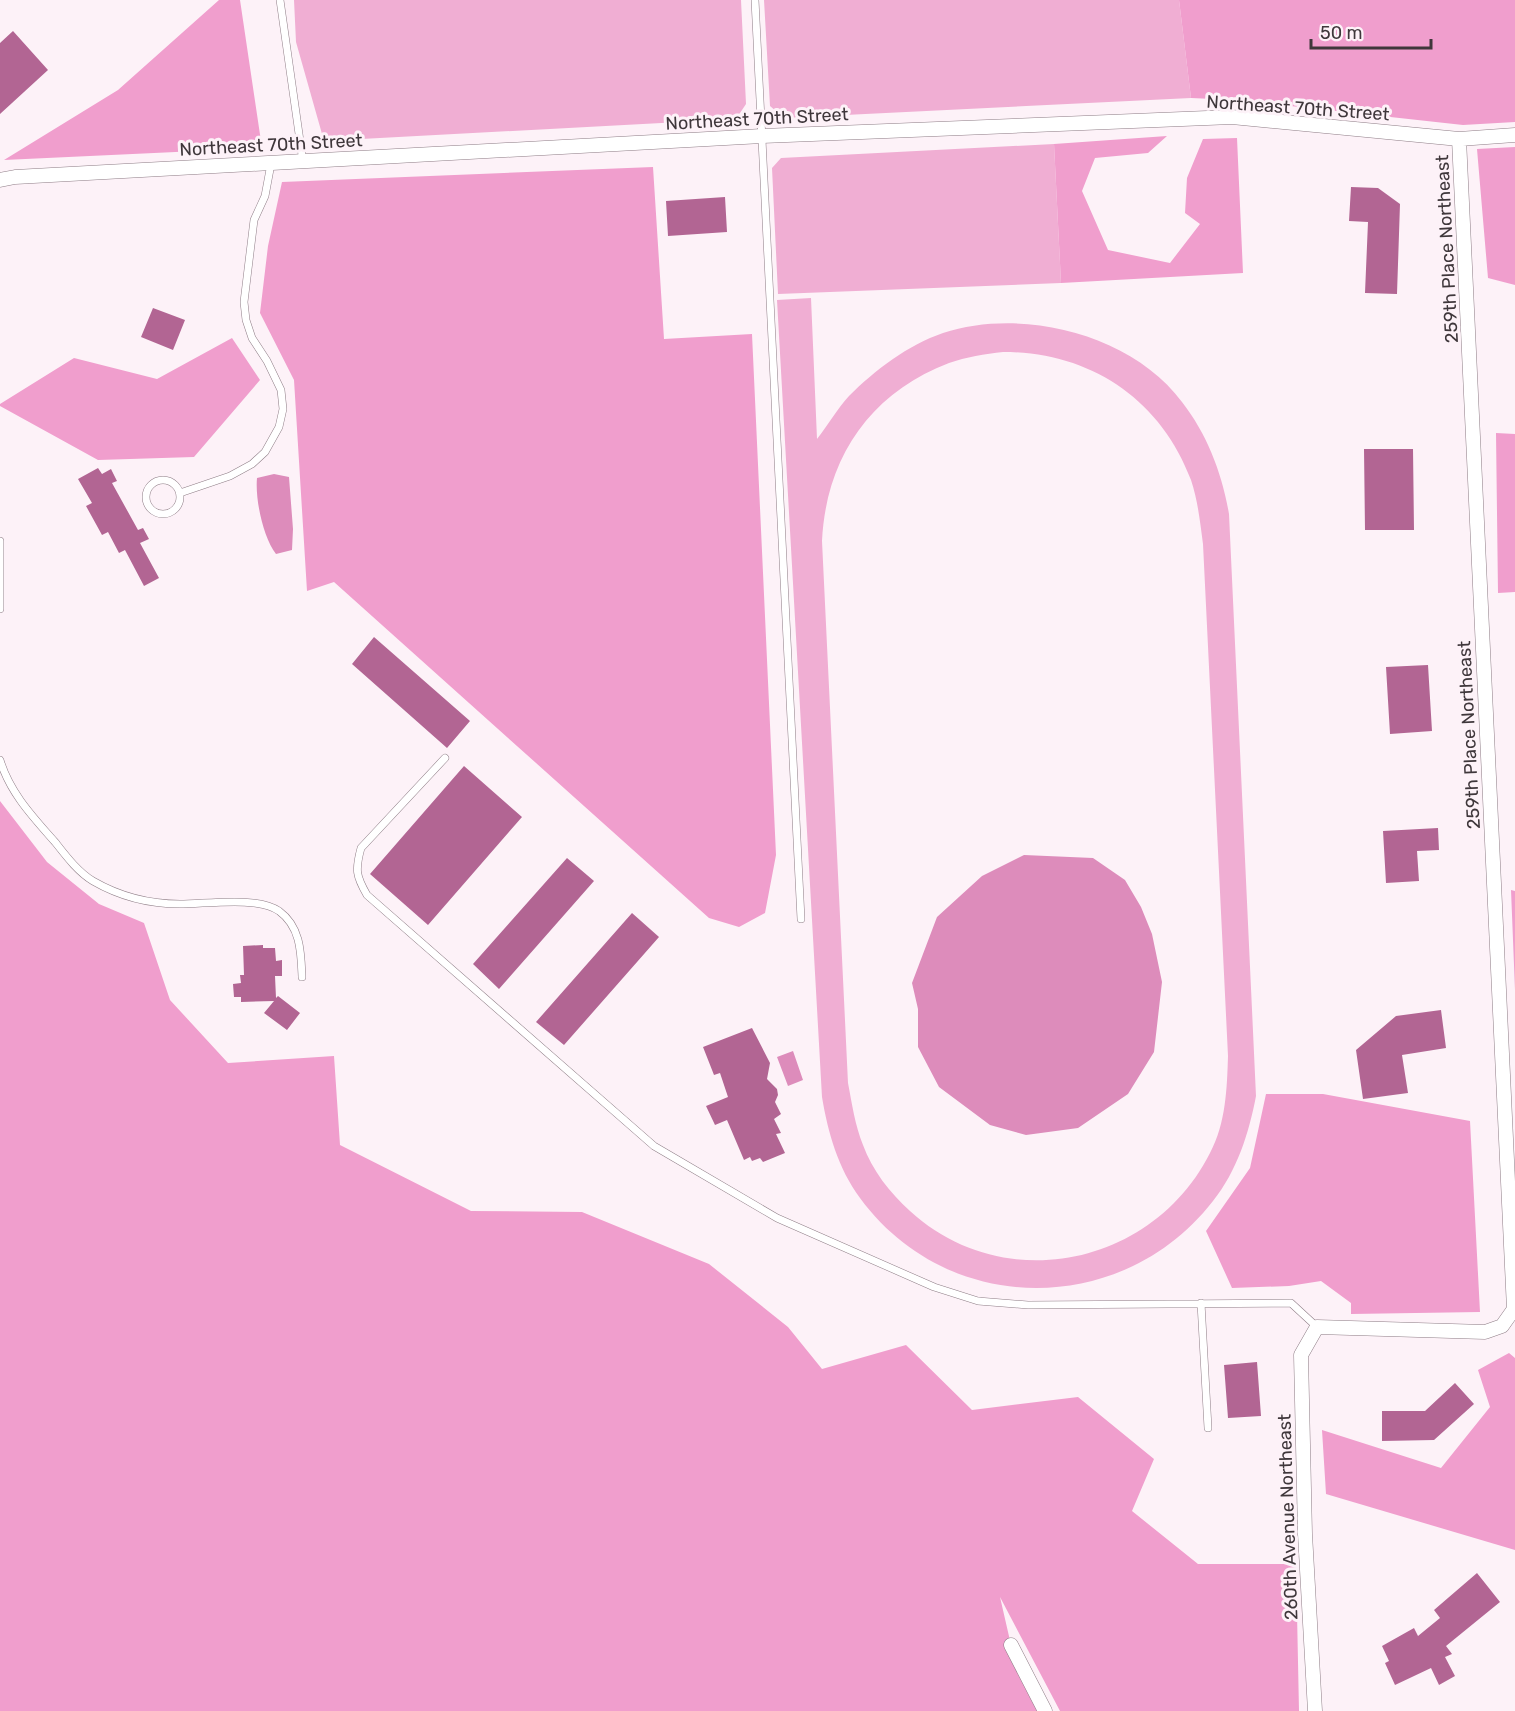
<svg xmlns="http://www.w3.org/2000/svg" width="1515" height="1711" viewBox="0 0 1515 1711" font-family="Rubik,sans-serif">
<rect width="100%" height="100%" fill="#fdf2f8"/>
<path fill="#f0aed3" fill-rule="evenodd" d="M294,0H741L746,104L736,119L324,141L296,42Z
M764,0H1179L1191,98L784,118L770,106Z
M1054,144L1061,283L778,294L772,168L781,158Z
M811,298L817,439C828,425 837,409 849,396C875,370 908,345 943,333C1022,307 1132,334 1182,402C1207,434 1222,473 1229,514L1256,1096C1249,1133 1237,1171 1213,1201C1123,1317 948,1318 860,1198C838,1168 828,1133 822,1097L777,300ZM1003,352C1089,352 1160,398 1191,480C1198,501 1200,522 1203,544L1228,1056C1227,1088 1226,1123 1210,1153C1153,1266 1004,1297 910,1211C890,1193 872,1170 863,1145C855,1125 852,1104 848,1083L822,541C826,458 870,393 949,363C966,357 985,354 1003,352Z"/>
<path fill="#f09ecd" d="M219,0H240L262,148L4,160L118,90Z
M1179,0H1515V122L1463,125L1235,100L1191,98Z
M1167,136L1148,153L1095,158L1082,191L1108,250L1170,263L1200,224L1185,213L1187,178L1203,139L1237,138L1243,273L1061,283L1054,144Z
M1515,147V285L1488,278L1477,149Z
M653,167L664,339L752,334L776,855L765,913L739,927L709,918L334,582L307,591L294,380L260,313L268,246L282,182Z
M232,338L260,380L194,457L98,460L0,406V404L74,358L157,379Z
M1496,433L1515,434V592L1498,593Z
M0,801L47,862L99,904L144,923L170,1000L228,1063L334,1056L340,1145L471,1211L582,1212L709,1264L788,1327L822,1369L906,1345L972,1410L1078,1397L1154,1459L1132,1511L1198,1564H1296L1299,1711H1060L1000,1597L1011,1645L1045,1711H0Z
M1511,890L1515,891V990Z
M1266,1094H1323L1470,1121L1480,1312L1351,1314V1303L1321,1281L1289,1286L1232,1288L1206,1231L1250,1168Z
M1509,1353L1515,1358V1550L1326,1494L1322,1430L1441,1468L1490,1407L1478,1370Z"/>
<path fill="#dd8cbb" d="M274,474L289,477L293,529L292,550L276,554C263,537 255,499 257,478Z
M1024,855L1093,858L1125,880L1141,907L1152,934L1162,982L1154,1052L1128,1094L1078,1128L1026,1135L990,1125L939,1087L918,1047V1009L912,983L937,917L982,876Z
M793,1051L803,1080L788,1086L777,1057Z"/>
<path fill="#b26593" d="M13,31L48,70L0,114V43Z
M1351,187L1378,188L1400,204L1397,294L1365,293L1368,222L1349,221Z
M725,197L727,232L668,236L666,201Z
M153,308L185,320L173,350L141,337Z
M1364,449H1413L1414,530H1365Z
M98,468L102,474L111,469L117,481L112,483L138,530L143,528L149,539L140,543L159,578L144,586L125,550L119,553L108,532L102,535L86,506L92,503L78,479Z
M374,637L470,721L447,748L352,664Z
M1428,665L1432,731L1390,734L1386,667Z
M464,766L522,817L428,925L370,874Z
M1438,828L1439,850L1417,851L1419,881L1386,883L1383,831Z
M567,858L594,881L499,989L473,964Z
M632,913L659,937L564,1045L536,1022Z
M263,945V948H275L276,961L282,960V976H275L276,998L278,996L300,1013L287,1030L264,1013L274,1001L241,1002V997H234L233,984L241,983L240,975H244L243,946Z
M1441,1010L1446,1048L1402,1055L1408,1093L1363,1099L1356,1050L1396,1016Z
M752,1028L770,1063L767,1079L777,1089L778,1095L775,1102L781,1114L774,1119L781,1133L776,1134L785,1153L763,1162L760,1158L752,1161L750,1157L744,1160L727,1120L715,1125L706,1106L728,1097L720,1073L714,1075L703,1047Z
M1257,1362L1261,1416L1228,1418L1224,1365Z
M1455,1383L1474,1404L1434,1440L1382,1441V1411H1425Z
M1477,1573L1500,1602L1446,1646L1452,1654L1445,1657L1455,1676L1439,1685L1431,1668L1395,1685L1385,1663L1389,1661L1382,1646L1414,1628L1418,1636L1440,1618L1434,1610Z"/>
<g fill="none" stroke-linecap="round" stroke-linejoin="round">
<g stroke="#8e7d86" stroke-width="8">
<path id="lane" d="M280,0L303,162
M755,0L801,919
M146 497a17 17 0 1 1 34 0a17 17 0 1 1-34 0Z
M180,493L230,476L252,464L265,452L279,427L283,409L281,390L267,361L252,338L246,320L244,302L254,220L265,196L271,164
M0,541V609
M445,758L361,848C355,870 356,876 367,895L654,1146L777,1218L934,1287L978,1301L1028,1305L1291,1303L1317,1327
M0,760C10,793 33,817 55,842C66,856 78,872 93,881C119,896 150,904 180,904C207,904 257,896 279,911C301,927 301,953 302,977
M1201,1303L1208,1428"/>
</g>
<g stroke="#8e7d86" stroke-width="15">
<path id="street" d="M0,180L15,177L762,136L1232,117L1459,139L1515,135
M1011,1645L1045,1711
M1315,1711L1305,1534L1301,1355L1317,1327L1485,1332L1502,1326L1514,1309L1459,139"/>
</g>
<use href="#lane" stroke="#fff" stroke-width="7"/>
<use href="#street" stroke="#fff" stroke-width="14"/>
</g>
<g text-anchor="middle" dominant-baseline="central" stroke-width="6" stroke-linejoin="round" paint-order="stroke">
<g font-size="18" fill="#3f373b" stroke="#fdf2f8">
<text transform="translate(1298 108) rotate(4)">Northeast 70th Street</text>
<text transform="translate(757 119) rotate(-3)">Northeast 70th Street</text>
<text transform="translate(271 145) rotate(-3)">Northeast 70th Street</text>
<text transform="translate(1447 249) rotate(-93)">259th Place Northeast</text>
<text transform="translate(1469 735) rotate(-93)">259th Place Northeast</text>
<text transform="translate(1288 1517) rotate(-92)">260th Avenue Northeast</text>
</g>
</g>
<path d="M1311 39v9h120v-9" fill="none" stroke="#3f373b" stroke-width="3"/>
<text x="1320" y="39" font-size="18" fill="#3f373b" stroke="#fdf2f8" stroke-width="4.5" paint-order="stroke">50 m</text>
</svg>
